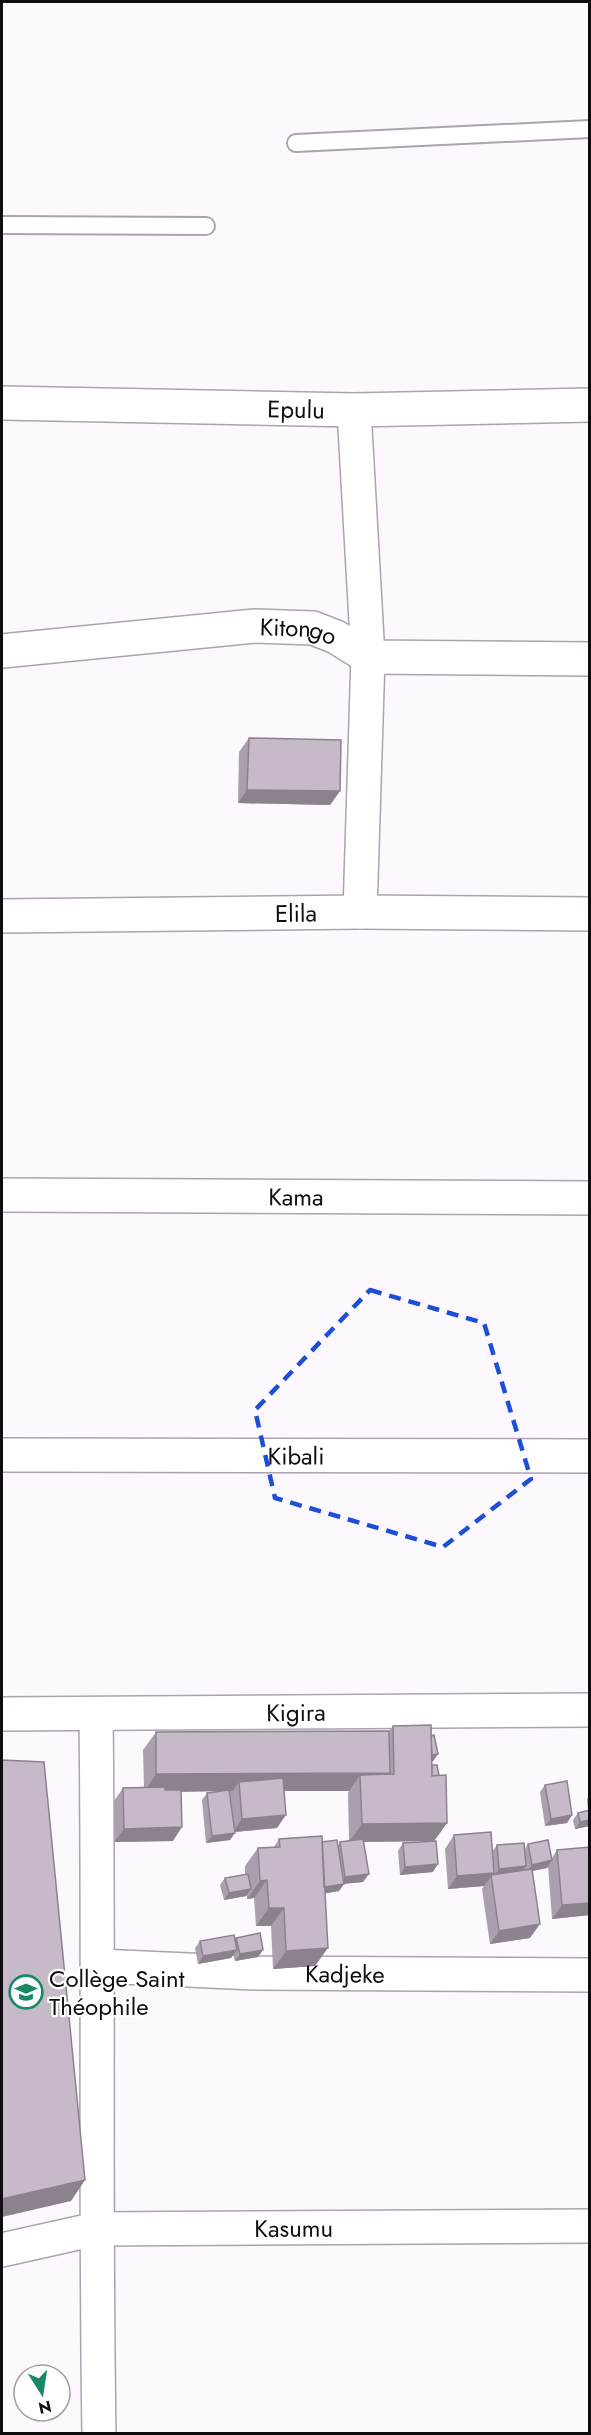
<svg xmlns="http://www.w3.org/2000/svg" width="591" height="2435" viewBox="0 0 591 2435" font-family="Jost,sans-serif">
<rect width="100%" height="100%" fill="#fcf8fe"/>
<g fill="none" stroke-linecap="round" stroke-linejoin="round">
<g stroke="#aca2b0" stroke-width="20">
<path id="service" d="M296,143L590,129
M2,225L206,226"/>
</g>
<g stroke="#aca2b0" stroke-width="36">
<g id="minor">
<path id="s1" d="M2,403L354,410L590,405"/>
<path d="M354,410L368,657L360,912"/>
<path id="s2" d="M2,651L255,626L313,628L336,637L368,657L590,659"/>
<path id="s3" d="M2,916L360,912L590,914"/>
<path id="s4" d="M2,1195L590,1198"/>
<path id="s5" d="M2,1455L590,1456"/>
<path id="s6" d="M2,1714L590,1710"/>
<path d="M96,1715C99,1955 95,2194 99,2434"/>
<path id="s7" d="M99,1966L254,1973L590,1975"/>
<path id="s8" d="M2,2250L96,2229L590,2226"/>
</g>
</g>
<use href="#service" stroke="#fff" stroke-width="16"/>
<use href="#minor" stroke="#fff" stroke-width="33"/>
</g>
<path fill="#aaa0ad" d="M249,738L340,791L330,805L238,803L239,752Z
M393,1726L431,1736L438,1754L433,1761L432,1762V1765L447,1823L434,1841L364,1842L363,1882L344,1884L339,1891L325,1893L315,1966L273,1969L271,1926H256L254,1898L247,1899V1895L246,1896L224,1900L220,1885L225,1878L245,1874V1866L258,1848L274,1847L279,1839L322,1842L338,1846L340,1842L349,1841L348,1793L349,1791H284L277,1828L235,1832L230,1840L206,1843L202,1800L207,1793L217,1791L181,1792L173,1841L114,1842V1801L123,1788L144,1787L143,1750L156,1732L389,1731Z
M545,1785L567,1823L545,1826L540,1792Z
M590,1795V1826L575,1829L573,1820L578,1813L588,1811L587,1799Z
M454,1835L492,1852L497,1845L525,1849L528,1844L552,1858L557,1850L590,1915L552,1919L548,1866L547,1868L532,1871L530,1938L490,1944L482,1889L484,1886L448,1889L445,1849Z
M403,1843L433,1872L400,1875L398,1851Z
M236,1938L258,1957L235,1961L233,1955L231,1958L198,1964L195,1948L200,1941L235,1940Z"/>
<path fill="#8b828d" d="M247,790L340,791L330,805L238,803Z
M438,1754L433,1761L422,1763L428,1756Z
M390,1773L377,1791L360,1775L349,1791H240L239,1782L233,1791L144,1792L156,1774Z
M286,1815L277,1828L233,1832L242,1819Z
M572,1815L567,1823L545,1826L551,1819Z
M590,1820V1826L575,1829L580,1822Z
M447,1823L434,1841L349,1842L362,1824Z
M182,1827L173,1841L114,1842L124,1829Z
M235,1833L230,1840L206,1843L212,1836Z
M552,1860L547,1868L527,1872L532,1865Z
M438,1864L433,1872L400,1875L405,1867Z
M526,1866L521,1874L494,1876L499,1869Z
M494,1873L484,1886L448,1889L457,1876Z
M369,1874L363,1882L340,1884L345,1877Z
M267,1880L254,1898L247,1899L260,1881Z
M344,1884L339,1891L316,1895L321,1888Z
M251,1889L246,1896L224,1900L229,1893Z
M590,1903V1915L552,1919L562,1905Z
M269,1908H284L271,1926H256Z
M540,1924L530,1938L490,1944L499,1931Z
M328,1948L315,1966L273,1969L286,1951Z
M237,1950L231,1958L198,1964L203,1956Z
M263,1950L258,1957L235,1961L240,1954Z
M85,2180L71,2201L2,2217V2199Z"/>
<path fill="#c6bac9" stroke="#8b828d" stroke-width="1.5" d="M249,738L341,740L340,791L247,790Z
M431,1725L432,1776L446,1775L447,1823L362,1824L360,1775L394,1774L393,1726Z
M389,1731L390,1773L156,1774V1732Z
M434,1735L438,1754L432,1755L431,1736Z
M2,1760L44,1762L85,2180L2,2199Z
M432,1765H437L439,1775L432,1776Z
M283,1778L286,1815L242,1819L239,1782Z
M567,1781L572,1815L551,1819L545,1785Z
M165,1787V1790H181L182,1827L124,1829L123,1788Z
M229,1790L235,1833L212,1836L207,1793Z
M590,1810V1820L580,1822L578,1813Z
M491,1832L494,1873L457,1876L454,1835Z
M322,1836L328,1948L286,1951L284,1908H269L267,1880L260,1881L258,1848L280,1847L279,1839Z
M363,1839L369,1874L345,1877L340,1842Z
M337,1840L344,1884L324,1887L322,1842Z
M548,1840L552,1860L532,1865L528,1844Z
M436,1841L438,1864L405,1867L403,1843Z
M524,1843L526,1866L499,1869L497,1845Z
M590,1847V1903L562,1905L557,1850Z
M532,1869L540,1924L499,1931L491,1875Z
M248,1874L251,1889L229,1893L225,1878Z
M260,1933L263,1950L240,1954L236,1938Z
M234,1935L237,1950L203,1956L200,1941Z"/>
<path fill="none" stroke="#1d4ed8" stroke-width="4.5" stroke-dasharray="12 8" stroke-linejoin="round" d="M370,1290L484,1323L531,1479L443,1547L275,1498L255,1410Z"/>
<defs>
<g id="school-ring" transform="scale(1.725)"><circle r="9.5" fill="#fff" stroke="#178868" stroke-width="1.5"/><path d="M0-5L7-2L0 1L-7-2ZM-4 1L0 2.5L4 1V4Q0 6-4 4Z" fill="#178868"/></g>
</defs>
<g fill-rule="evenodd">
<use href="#school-ring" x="26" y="1992"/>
</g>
<g text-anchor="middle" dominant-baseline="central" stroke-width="4.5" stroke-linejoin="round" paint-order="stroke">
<g font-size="24" fill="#100c11" stroke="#fff">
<text stroke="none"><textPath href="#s1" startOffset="294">Epulu</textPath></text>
<text stroke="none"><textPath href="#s2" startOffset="298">Kitongo</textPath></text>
<text stroke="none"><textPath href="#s3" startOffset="294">Elila</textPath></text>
<text stroke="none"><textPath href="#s4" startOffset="294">Kama</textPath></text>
<text stroke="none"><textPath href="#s5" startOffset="294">Kibali</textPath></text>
<text stroke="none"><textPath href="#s6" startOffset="294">Kigira</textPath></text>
<text stroke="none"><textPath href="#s7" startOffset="246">Kadjeke</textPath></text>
<text stroke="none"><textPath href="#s8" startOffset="294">Kasumu</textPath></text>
</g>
<g font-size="24" fill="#100c11" stroke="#fff" text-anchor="start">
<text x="49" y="1978">Collège Saint<tspan x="49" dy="28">Théophile</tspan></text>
</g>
</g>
<rect width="591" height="2435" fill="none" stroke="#100c11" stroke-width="6"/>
<g transform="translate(42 2393) rotate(168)"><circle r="28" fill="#ffffff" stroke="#9f9ea0" stroke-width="1.5"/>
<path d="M0-4.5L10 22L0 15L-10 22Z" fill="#178868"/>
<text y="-9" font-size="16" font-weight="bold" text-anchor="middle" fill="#100c11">N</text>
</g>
</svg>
